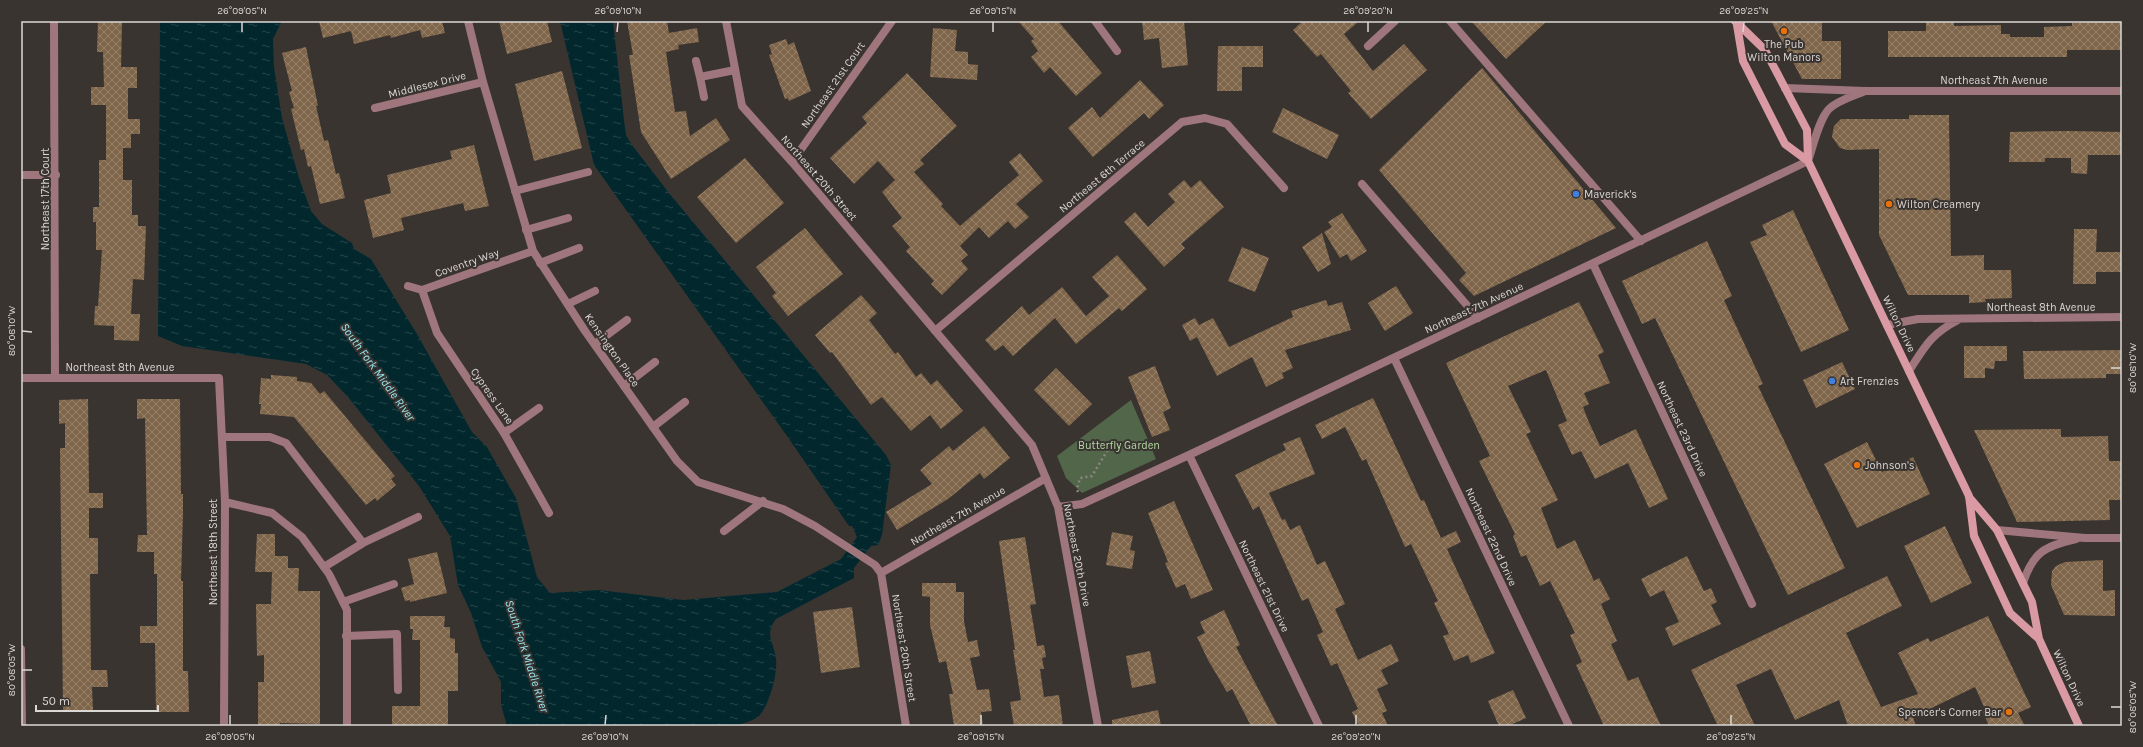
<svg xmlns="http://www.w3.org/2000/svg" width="2143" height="747" viewBox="0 0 2143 747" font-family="Karla,sans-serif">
<defs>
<pattern id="water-ripples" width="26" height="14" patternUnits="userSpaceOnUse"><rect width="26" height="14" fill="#02282d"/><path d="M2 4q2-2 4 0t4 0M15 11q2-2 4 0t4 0" fill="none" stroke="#26464b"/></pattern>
<pattern id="building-cross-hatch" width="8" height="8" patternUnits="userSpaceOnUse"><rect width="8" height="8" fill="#7f6549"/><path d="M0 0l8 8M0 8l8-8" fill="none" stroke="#96816b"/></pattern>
</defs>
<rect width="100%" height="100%" fill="#3a3431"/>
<path fill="#526649" d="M1131,400L1156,459L1082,493L1066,478L1057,456Z"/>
<path fill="url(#water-ripples)" d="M160,21H282L273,39L274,67L282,118L299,178L311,211L322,224L352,243L354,249L371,259L417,334L472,432L487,447L516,498L537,577L550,593L599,590L683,600L777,592L841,559L857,537L852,526H849L787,436L594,165L560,21H613L624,120L626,135L632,145L669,193L886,455L891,465L882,535L878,545L871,546L854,568V578L776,619C764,636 774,641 776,659C778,673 769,707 758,717C753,721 741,724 735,726H507L501,705V682L482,647L471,613L458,585L450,536L419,486L348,397L327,375L306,364L182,346L158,336Z"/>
<path fill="url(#building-cross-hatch)" d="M98,21H122L121,67H137V88H128V119H140V134H131V148H123V180H132V215H138V226H146L144,280L133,279L131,314H140L139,341L114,340V326L94,325L95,306H98L102,250H96V222H93V207H99V160H106V105H91V87H104L103,52H97Z
M319,21H442L445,33L422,38L420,30L391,38L390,35L354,44L351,31L323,38Z
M499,21H547L552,42L507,54Z
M627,21H667L669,33L697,28L699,42L678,45L679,49L666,52L675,112L686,111L690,136L716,118L730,140L671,179L641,132L629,55H633Z
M1018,21H1058L1102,73L1076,96L1050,67L1044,73L1031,57L1038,51L1031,41L1034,39Z
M1142,21H1184L1188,65L1162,68L1159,38L1144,40Z
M1303,21H1359L1344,34L1373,71L1404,44L1427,70L1371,119L1348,93L1351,91L1321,54L1317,57L1293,30Z
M1471,21H1547L1506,59Z
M1771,21H1822V41H1841V79H1802Z
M1926,21H1954V26L2001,25V34H2010V37H2044V27L2072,26V23L2122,21V50H2067V57H1888V31H1926Z
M933,28L957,30L955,51L968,52V64L978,65L977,80L930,77Z
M786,39L788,45L794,42L811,91L789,101L788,98L785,99L769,55L772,54L769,45Z
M1218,46H1263V67H1242V91H1217Z
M306,47L318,106H316L324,141L328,140L336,174L339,173L345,198L320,204L311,166L308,167L304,149L301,150L291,109L294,108L289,92L292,91L282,53Z
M1482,68L1616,228L1474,296L1459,280L1466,273L1379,170Z
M562,71L582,148L534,161L515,84Z
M907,73L957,126L920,160L924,164L914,172L943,204L941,206L960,226L1019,175L1009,162L1020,153L1043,181L1016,204L1029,217L1015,229L1008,221L989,238L979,227L960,246L968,255L961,261L968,269L942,295L931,284L934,281L906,251L910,247L892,226L902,218L882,192L895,180L878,161L854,184L830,158L867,123L862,117Z
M1140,80L1164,105L1149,119L1144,113L1093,157L1068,128L1092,107L1100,118Z
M1283,108L1339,135L1327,159L1272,132Z
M1909,115H1949L1951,256L1984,255V270H2011L2012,298L1985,299L1986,302L1969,303V295H1908L1879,235V149L1847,150L1840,148L1832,137L1834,126L1841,119H1909Z
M2068,131L2122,132V155H2088L2087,174L2071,173V158H2045V162H2009L2010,132Z
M474,145L489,206L465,211L463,203L401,218L404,230L373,238L364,200L391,193L387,175L452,159L450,151Z
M745,158L784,203L736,243L697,197Z
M1184,180L1191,188L1200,180L1224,207L1181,244L1185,248L1164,267L1124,222L1135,212L1148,227L1175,202L1168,194Z
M1793,210L1849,330L1801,352L1750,242L1767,235L1762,225Z
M1342,213L1367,251L1351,261L1347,254L1340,258L1324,232L1332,227L1328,222Z
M805,228L843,274L788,316L772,296L776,293L756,267Z
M2074,229H2097L2096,252H2122V272H2096V284H2073Z
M1322,233L1331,264L1318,272L1302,247Z
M1707,241L1732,296L1724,300L1763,384L1758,386L1845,568L1788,595L1655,318L1642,324L1622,281Z
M1242,247L1269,258L1255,292L1228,281Z
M1117,255L1147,289L1122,311L1119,308L1076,344L1055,318L1013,356L1003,345L995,351L985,340L1022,306L1029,315L1062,287L1086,316L1109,296L1092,277Z
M1396,286L1413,313L1385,331L1368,303Z
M861,295L877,313L869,320L895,354L898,352L916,377L921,373L931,385L937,380L963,411L941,429L930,415L911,431L882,397L871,405L832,352L830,353L815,335Z
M1326,300L1328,306L1342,302L1351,330L1285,350L1293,368L1282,373L1284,378L1266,387L1252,357L1217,376L1197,337L1190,341L1182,325L1195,318L1199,325L1213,318L1229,347L1293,317L1291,311Z
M1579,302L1604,352L1598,355L1610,383L1584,393L1589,404L1583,407L1588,420L1600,446L1636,429L1668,499L1649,508L1628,463L1595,479L1581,451L1572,455L1558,425L1567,421L1546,370L1508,386L1531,432L1526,434L1558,500L1541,508L1557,549L1575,540L1594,581L1599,578L1610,599L1601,604L1617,641L1611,644L1628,681L1638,677L1661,726H1604L1576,665L1582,662L1570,635L1575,633L1550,581L1540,586L1526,555L1521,557L1513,536L1515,534L1479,461L1490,456L1446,363Z
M1964,346H2007V361H1995L1994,369L1985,368V378H1964Z
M2122,350V374H2106V378L2024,379L2023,351Z
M1842,362L1855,389L1816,408L1803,380Z
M1155,366L1171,408L1163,412L1170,430L1152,437L1128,377Z
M1056,368L1092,404L1069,426L1034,390Z
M271,375L297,377V381L311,383L320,394L324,391L395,476L391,479L396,485L377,501L375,498L366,505L294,417L260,414L261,404H259L261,378L271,379Z
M1373,398L1421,501L1424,500L1441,538L1456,531L1461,542L1447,549L1495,653L1471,663L1468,655L1454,661L1443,636L1449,634L1434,603L1438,601L1411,544L1405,547L1366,459L1362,461L1345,427L1322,439L1315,425Z
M88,399L89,493H103V508H89V538H98V574H90L91,670H107L108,687H92L93,710H63L60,448H65V423L59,424V400Z
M137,399H180L181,494H183V513L181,581H183V671H188L189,712H156L155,643H140V626H157V574H154V552H137L138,535H147L145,418L137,419Z
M984,426L1010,458L984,479L980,473L948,499L897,530L886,512L932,484L920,470L949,446L953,451Z
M2061,429V437L2108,436L2109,461H2122V500H2109L2110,520L2017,522L1974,430Z
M1300,437L1315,474L1269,493L1282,520L1285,519L1290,530L1300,525L1317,565L1325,561L1345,604L1335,609L1358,660L1391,644L1399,661L1381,670L1388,684L1377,689L1387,711L1382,713L1388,726H1359L1352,712L1358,709L1337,663L1331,666L1317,635L1323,632L1308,598L1302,601L1259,506L1253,510L1235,475L1286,450L1283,444Z
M1867,442L1882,472L1913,457L1930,494L1857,528L1824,464Z
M1174,501L1213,590L1191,599L1185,584L1176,588L1165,563L1168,562L1148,513Z
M1945,526L1972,583L1931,603L1904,546Z
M1112,532L1133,536L1130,550L1135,551L1132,569L1106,565Z
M257,534H275V556H288V568H299L298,591H320V724L280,723V726H258V682H264V655L257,656L256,604H271L272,572H255Z
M1025,537L1036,604L1030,605L1037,646L1044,645L1046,657L1042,658L1044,669H1040L1044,697L1059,695L1063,726H1014L1010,702L1021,700L1013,650H1015L999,541Z
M437,552L447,593L410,602V600L405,601L401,588L414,584L408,559Z
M1687,556L1704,591L1711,588L1717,602L1711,605L1721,624L1673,646L1665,628L1679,622L1664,590L1650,597L1641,579Z
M2103,560V591L2115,590V616L2064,615L2051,585L2052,571L2056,566L2065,562Z
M1887,576L1902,606L1846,633L1881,707L1918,694L1898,653L1928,638L1930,642L1988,616L2031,707L2018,713L2025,726H1989L1983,712L1986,711L1975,687L1913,717L1916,726H1848L1839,700L1795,720L1771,669L1736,685L1755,726H1718L1691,670Z
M922,583H956V592H964V621L968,642L977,640L980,656L970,658L977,690L989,689L992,711L981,712L983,726H954L949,694H953L946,661L939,663L930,625V597L922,596Z
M852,607L860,667L821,673L813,612Z
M1224,610L1240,645L1236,647L1278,726H1251L1232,689L1227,692L1208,660L1197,637L1205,633L1200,622Z
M410,616H445L444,627H450V638L455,639V653H458V691H448V726H392V706H420V640H412L413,629H410Z
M1150,651L1156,683L1132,688L1126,656Z
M1513,690L1526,718L1508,726H1499L1488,701Z
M1158,710L1161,726H1112V720Z"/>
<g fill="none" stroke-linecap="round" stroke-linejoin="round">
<path stroke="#8b8683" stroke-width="2.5" stroke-dasharray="2 3" stroke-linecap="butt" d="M1078,492L1077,489L1080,478L1092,476L1110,446"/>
<path stroke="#9e767c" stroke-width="8" d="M1450,21L1641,241
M1368,46L1395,21
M696,61L700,77
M704,97L700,77L735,70
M1362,184L1478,318
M515,191L588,172
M526,230L568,218
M540,263L579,248
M568,304L595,291
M595,344L627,320
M624,386L655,362
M653,427L685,402
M504,433L539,408
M222,437H270L286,443L363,543L324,567
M724,531L763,501
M363,543L418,517
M343,602L394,584
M346,636L397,634L398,690"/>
<path stroke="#9e767c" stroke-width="8" d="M54,21L55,378
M468,21L483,82L533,251L585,331L677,461L698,482L783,509L815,526L875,565L881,573L906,726
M726,21L742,106L792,162L1032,445L1058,507L1098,726
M1095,21L1117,51
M1785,88L1865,91H2122
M375,108L483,82
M792,162L892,21
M21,175H56
M1593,264L1752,604
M408,286L422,290L533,251
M422,290L437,333L504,433L549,513
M1887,325L1918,319L2122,317
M935,331L1182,122L1205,118L1227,124L1284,188
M1394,358L1569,726
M1909,371C1925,346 1931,334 1958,320
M21,378H219L225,502L224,726
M1189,455L1319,726
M225,502L272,513L302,537L329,574L347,610V726
M1058,507L1082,504L1189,455L1808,161C1813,147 1819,119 1829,109C1838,100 1854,96 1865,91
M1997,530L2085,538H2122
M881,573L1046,478
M2023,583C2033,552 2045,546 2076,539
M21,649L22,726"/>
<path stroke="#d99aa4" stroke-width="8" d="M1735,21L1765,50L1785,88L1807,130L1808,161L1969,496L1974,536L2010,613L2039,639
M1737,25L1743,61L1785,144L1808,161
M1969,497L1997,530L2032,602L2039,639L2079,726"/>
</g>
<path fill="none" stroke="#dbd7d5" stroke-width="1.5" d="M242,32V22M617,32L618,22M993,32V22M1368,32V22M1743,32L1744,22M22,331L32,332M2111,368H2121M22,670H32M2111,707H2121M230,725V715M605,725L606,715M981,725V715M1356,725V715M1731,725V715"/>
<g fill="#e8710a" stroke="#3a3431" stroke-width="1.5">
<circle cx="1784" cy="31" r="4"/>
<circle cx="1889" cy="204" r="4"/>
<circle cx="1857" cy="465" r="4"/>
<circle cx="2009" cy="712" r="4"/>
</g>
<g fill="#3f7fe0" stroke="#3a3431" stroke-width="1.5">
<circle cx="1576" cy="194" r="4"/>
<circle cx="1832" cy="381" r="4"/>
</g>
<g text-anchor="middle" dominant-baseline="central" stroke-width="4" stroke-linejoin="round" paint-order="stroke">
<g font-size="11" fill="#dbd7d5" stroke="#3a3431" text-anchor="start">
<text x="1784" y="44" text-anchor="middle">The Pub<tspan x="1784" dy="13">Wilton Manors</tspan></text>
<text x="1584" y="194">Maverick's</text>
<text x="1897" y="204">Wilton Creamery</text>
<text x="1840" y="381">Art Frenzies</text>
<text x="1865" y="465">Johnson's</text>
<text x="2001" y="712" text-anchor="end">Spencer's Corner Bar</text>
</g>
<g font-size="11" fill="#dbd7d5" stroke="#3a3431">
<text x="1994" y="80">Northeast 7th Avenue</text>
<text transform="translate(427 85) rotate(-14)">Middlesex Drive</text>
<text transform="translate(833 85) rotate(-55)">Northeast 21st Court</text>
<text transform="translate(1102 176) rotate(-40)">Northeast 6th Terrace</text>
<text transform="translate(819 178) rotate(49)">Northeast 20th Street</text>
<text transform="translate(45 199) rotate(-90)">Northeast 17th Court</text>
<text transform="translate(467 263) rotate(-19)">Coventry Way</text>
<text x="2041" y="307">Northeast 8th Avenue</text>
<text transform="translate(1474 308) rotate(-25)">Northeast 7th Avenue</text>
<text transform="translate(1899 324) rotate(64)">Wilton Drive</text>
<text transform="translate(612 350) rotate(55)">Kensington Place</text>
<text x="120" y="367">Northeast 8th Avenue</text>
<text transform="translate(492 396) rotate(55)">Cypress Lane</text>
<text transform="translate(1682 429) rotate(65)">Northeast 23rd Drive</text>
<text transform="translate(958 516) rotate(-30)">Northeast 7th Avenue</text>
<text transform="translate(1491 537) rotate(65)">Northeast 22nd Drive</text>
<text transform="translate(213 552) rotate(-90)">Northeast 18th Street</text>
<text transform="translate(1077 555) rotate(79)">Northeast 20th Drive</text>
<text transform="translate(1264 586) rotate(64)">Northeast 21st Drive</text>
<text transform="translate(904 648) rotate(81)">Northeast 20th Street</text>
<text transform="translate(2069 678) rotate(65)">Wilton Drive</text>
</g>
<g font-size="11" fill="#b4d9a4" stroke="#3a3431">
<text x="1119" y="445">Butterfly Garden</text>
</g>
<g font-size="12" font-style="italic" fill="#95e8f4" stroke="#3a3431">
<text transform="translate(378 372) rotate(54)">South Fork Middle River</text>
<text transform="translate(527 656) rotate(72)">South Fork Middle River</text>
</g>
</g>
<rect width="2143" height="747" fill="none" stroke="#3a3431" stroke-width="44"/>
<path d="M36 705v6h122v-6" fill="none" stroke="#dbd7d5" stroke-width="2"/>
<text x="42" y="705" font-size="12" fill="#dbd7d5" stroke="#3a3431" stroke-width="3" paint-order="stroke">50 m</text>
<rect x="22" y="22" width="2099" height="703" fill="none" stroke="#dbd7d5" stroke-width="1.5"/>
<g font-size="10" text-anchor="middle" fill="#dbd7d5">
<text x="242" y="14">26°09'05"N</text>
<text x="618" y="14">26°09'10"N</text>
<text x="993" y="14">26°09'15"N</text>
<text x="1368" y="14">26°09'20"N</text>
<text x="1744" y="14">26°09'25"N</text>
<text transform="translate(11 331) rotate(-90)" y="4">80°08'10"W</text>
<text transform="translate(2132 368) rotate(-90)" y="4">80°08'10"W</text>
<text transform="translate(11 670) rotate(-90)" y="4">80°08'05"W</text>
<text transform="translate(2132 707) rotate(-90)" y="4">80°08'05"W</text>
<text x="230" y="740">26°09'05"N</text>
<text x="605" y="740">26°09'10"N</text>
<text x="981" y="740">26°09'15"N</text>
<text x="1356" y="740">26°09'20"N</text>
<text x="1731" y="740">26°09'25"N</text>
</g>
</svg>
